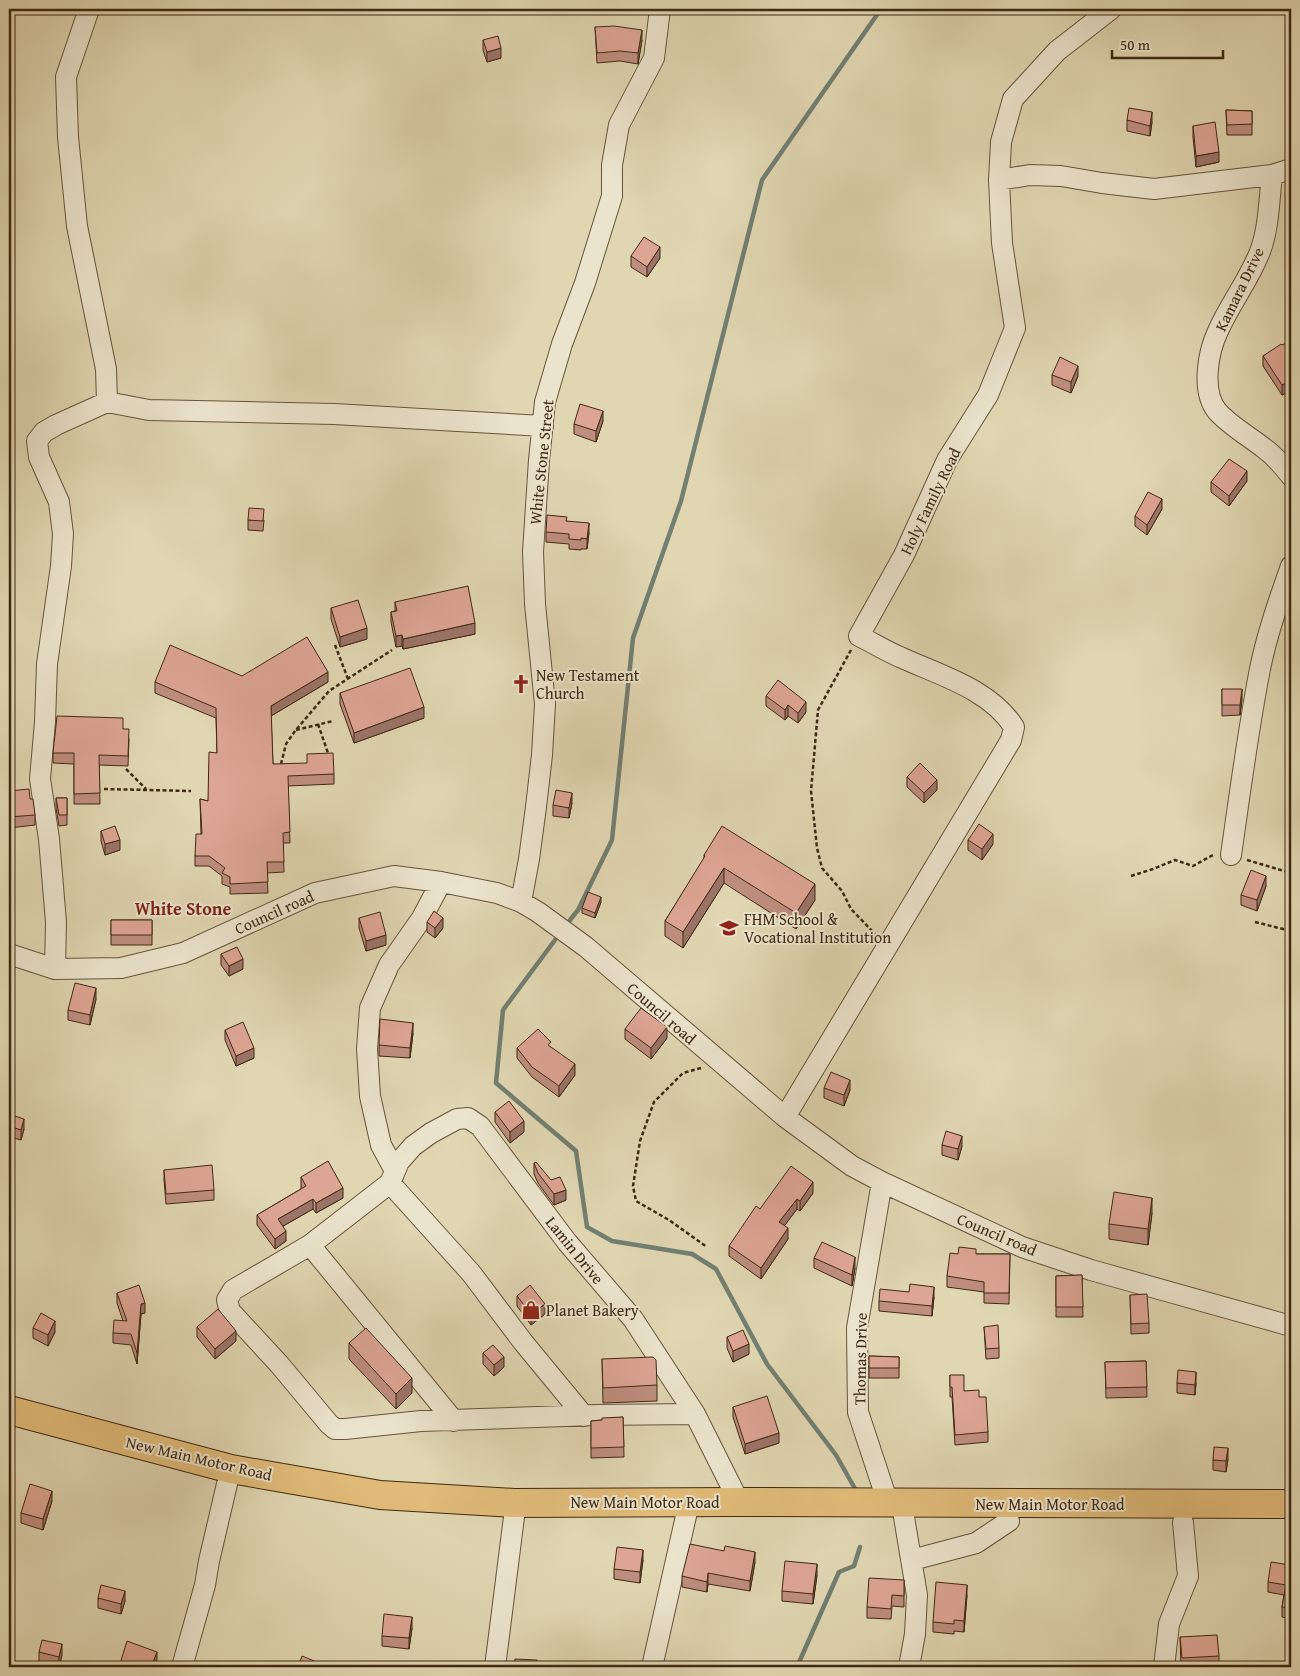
<svg xmlns="http://www.w3.org/2000/svg" width="1300" height="1676" viewBox="0 0 1300 1676" font-family="'Gentium Book Plus',serif">
<rect width="100%" height="100%" fill="#e0d6b2"/>
<filter id="stains"><feTurbulence type="fractalNoise" baseFrequency=".004" numOctaves="4"/><feColorMatrix values="0 0 0 0 .2 0 0 0 0 .09 0 0 0 0 .02 0 0 0 .5 -.17"/></filter>
<radialGradient id="worn" r=".72"><stop offset=".6" stop-color="#630" stop-opacity="0"/><stop offset="1" stop-color="#630" stop-opacity=".3"/></radialGradient>
<g fill="none" stroke-linecap="round" stroke-linejoin="round">
<path stroke="#727f71" stroke-width="4.5" d="M570,920L578,910L612,840L633,638L681,501L762,180L881,9
M555,940L503,1010L496,1083L576,1151L587,1227L612,1241L692,1254L716,1269L767,1364L836,1455L858,1494
M797,1667L839,1572L854,1566L860,1547"/>
<g stroke="#67543b" stroke-width="22">
<path id="minor" d="M89,9L66,77L68,137L77,226L106,369L107,402
M1272,175C1269,200 1269,230 1259,254C1248,281 1230,304 1218,331C1208,352 1201,391 1217,411C1230,426 1249,436 1265,449C1275,456 1283,466 1291,476
M999,180L1030,175L1061,176L1102,183L1154,189L1272,175L1291,169
M1231,855C1240,793 1248,730 1260,669C1267,634 1279,600 1291,566
M521,902L529,859L536,807L542,755L545,704L535,604L533,552L539,460L545,402L562,344L585,283L612,196V165L619,125L654,58L660,9
M9,954L55,969L121,968L183,953L315,893L394,876L441,882L497,893L521,902L538,912L586,947L785,1117L852,1166L882,1182L1022,1247L1091,1270L1291,1326
M55,969L56,922L49,839L40,779L45,722L47,664L61,566L63,534L59,502L39,457L37,441L44,432L56,425L107,402L149,410L334,414L543,426
M785,1117L1011,740L1014,727C990,689 939,675 900,657C886,651 873,643 859,636L904,555L947,460L988,395L1015,328L1002,243L999,180L1001,142L1013,99L1057,51L1111,9
M395,1171L381,1145L370,1096L367,1049L370,1008L389,965L422,918L441,882
M882,1182L857,1328L858,1412L888,1503
M390,1183L471,1273L523,1342L584,1416
M310,1245L454,1421
M695,1414L595,1415L421,1421L345,1429H335L329,1424L279,1364L230,1311L227,1300L233,1290L310,1245L390,1183L399,1162L413,1146L431,1133L457,1119L468,1118L480,1126L567,1242L633,1319L695,1414L739,1502
M904,1517L917,1595L915,1634L909,1667
M912,1560L976,1543L1009,1521
M182,1667L205,1585L209,1561L227,1484
M495,1667L514,1517
M652,1667L686,1516
M1164,1667L1169,1624L1188,1576L1183,1522"/>
</g>
<g stroke="#3f2913" stroke-width="30">
<path id="highway" d="M9,1410L231,1469L380,1495L514,1503L739,1502L1291,1504"/>
</g>
<path stroke="#3f2913" stroke-width="2.5" stroke-dasharray="4 2.5" stroke-linecap="butt" d="M335,645L348,679
M851,650L818,710L811,791L817,848L822,868L842,891L851,909L875,934
M318,724L329,756
M296,730L333,721
M281,764L286,744L295,731L329,691L392,650
M126,769L146,789
M104,789L191,791
M1247,860L1291,873
M1131,876L1153,869L1175,860L1193,866L1213,855
M1255,922L1291,931
M701,1068L683,1073L654,1102L640,1141L633,1186L636,1201L669,1220L707,1247"/>
<use href="#minor" stroke="#ebe4cd" stroke-width="20"/>
<use href="#highway" stroke="#e0bb79" stroke-width="28"/>
</g>
<path fill="#be8e7f" stroke="#3f2913" d="M595,27L642,40L638,64L620,61L597,63Z
M483,40L501,58L487,62L483,50Z
M1226,110L1252,111V135H1227Z
M1127,120L1152,122L1150,136L1127,131Z
M1193,126L1219,162L1196,167L1193,137Z
M631,256L660,258L647,277L631,267Z
M1291,341V399L1288,392L1282,395L1263,366V356Z
M1052,375L1078,376L1071,393L1052,385Z
M603,421L596,442L574,434V424Z
M1247,481L1229,506L1211,492V482Z
M1162,509L1147,535L1135,526V516Z
M248,520H264L263,531L248,530Z
M567,521L589,533L587,549H581V550L569,549V544L546,542V532Z
M395,602L475,634L403,649L402,646L396,647L391,622V612L395,611Z
M331,608L367,639L340,647L331,619Z
M242,676L328,682L271,716L273,764L334,774V784L288,786L290,843H283L284,872L267,873L268,893L230,894V887L222,884V876L209,866H195V856L201,834L200,799L208,801L217,753L216,718L155,693V682Z
M1222,689L1242,699L1240,715L1222,716Z
M340,693L424,718L354,743L340,704Z
M766,696L806,712L798,723L788,716L785,720L766,706Z
M123,729L129,739L128,766L99,765L100,804H74V764L53,763V753Z
M907,777L937,790L924,803L907,787Z
M9,791L30,799L35,815V825L9,828Z
M56,798H67V825L59,826L56,808Z
M572,803L569,818L553,816V805Z
M101,831L120,850L105,855L101,841Z
M968,840L993,844L982,860L968,850Z
M704,855L815,900L796,929L724,883L683,948L665,936V921L704,859Z
M1266,886L1257,911L1241,905V895Z
M601,902L595,918L582,913V908Z
M359,918L386,945L366,951L359,928Z
M111,920H152V945H111Z
M427,922L443,928L435,938L427,932Z
M221,954L243,969L229,976L221,965Z
M96,999L90,1025L68,1020V1010Z
M625,1029L667,1038L651,1059L625,1039Z
M225,1030L254,1058L236,1066L225,1040Z
M413,1033L410,1058L379,1056V1045Z
M551,1047L575,1075L559,1097L532,1077L517,1058V1048Z
M824,1088L850,1090L844,1106L824,1098Z
M495,1112L524,1132L510,1143L495,1122Z
M9,1126L24,1129L21,1140L9,1137Z
M942,1145L962,1146L958,1160L942,1155Z
M534,1163L566,1200L554,1205L538,1183L534,1174Z
M164,1170L214,1190V1200L166,1204L164,1180Z
M301,1177L343,1198L316,1213L313,1209L283,1226L286,1241L275,1249L257,1225V1215L301,1189Z
M813,1193L800,1211L797,1209L784,1226L788,1239L761,1279L729,1256V1246L760,1209Z
M1152,1213L1148,1245L1109,1239V1224Z
M958,1254H1010L1009,1304L984,1303V1292L947,1287V1276Z
M814,1258L855,1268L852,1286L814,1268Z
M1082,1275L1083,1317H1056V1276Z
M909,1292L934,1297L932,1316L879,1311V1301Z
M117,1293L145,1313L141,1314L137,1364L131,1345L113,1343V1333L123,1321L117,1303Z
M1130,1295L1149,1323V1333L1131,1334Z
M517,1296L545,1314L531,1325L517,1306Z
M197,1327L236,1341L215,1359L197,1337Z
M984,1327L999,1348V1358L986,1359Z
M33,1328L55,1332L48,1346L33,1338Z
M727,1337L749,1354L733,1362L727,1348Z
M349,1343L412,1393L396,1409L349,1359Z
M483,1353L504,1367L494,1376L483,1364Z
M869,1356L899,1357V1378H869Z
M602,1359L657,1385V1401L603,1403Z
M1146,1361L1147,1397L1106,1398L1105,1362Z
M950,1375L964,1391L979,1397L988,1432V1442L955,1445L952,1397H950Z
M1177,1383H1196L1195,1395L1177,1393Z
M733,1407L779,1443L745,1454L733,1417Z
M623,1417L624,1457L591,1458V1421L602,1420Z
M1228,1459L1226,1472L1213,1470V1460Z
M52,1501L43,1530L21,1523V1513Z
M643,1560L640,1583L614,1579V1569Z
M755,1562L750,1591L708,1584L707,1592L682,1587V1576Z
M1291,1564V1619L1282,1617V1607L1284,1595L1268,1592V1582Z
M817,1575L813,1604L782,1601V1591Z
M904,1580V1607L892,1606L891,1619L867,1618V1607Z
M967,1595L964,1632L954,1631V1634L933,1632V1622Z
M98,1598L125,1601L121,1614L98,1608Z
M412,1628L409,1649L382,1646V1636Z
M1180,1637L1219,1656V1666L1181,1667Z
M39,1652L62,1655L59,1667L39,1663Z"/>
<path fill="#9b7468" stroke="#3f2913" d="M642,30V40L638,64V53Z
M501,48V58L487,62V52Z
M1152,112V122L1150,136V126Z
M1219,152V162L1196,167V156Z
M660,247V258L647,277V267Z
M1078,366V376L1071,393V382Z
M1288,382V392L1282,395V385Z
M603,411V421L596,442V431Z
M1247,471V481L1229,506V496Z
M1162,499V509L1147,535V525Z
M10,517V527L9,528V518Z
M589,523V533L587,549V539Z
M475,623V634L403,649V639Z
M367,628V639L340,647V637Z
M402,635V646L396,647V636Z
M328,672V682L271,716V706Z
M1242,689V699L1240,715V705Z
M806,702V712L798,723V713Z
M788,705V716L785,720V710Z
M424,707V718L354,743V733Z
M937,780V790L924,803V793Z
M572,793V803L569,818V808Z
M993,834V844L982,860V849Z
M120,840V850L105,855V844Z
M724,868V883L683,948V932Z
M1266,876V886L1257,911V900Z
M815,884V900L796,929V913Z
M601,897V902L595,918V913Z
M443,918V928L435,938V928Z
M386,935V945L366,951V941Z
M243,959V969L229,976V966Z
M96,988V999L90,1025V1015Z
M413,1023V1033L410,1058V1048Z
M667,1027V1038L651,1059V1048Z
M254,1048V1058L236,1066V1056Z
M575,1064V1075L559,1097V1086Z
M850,1080V1090L844,1106V1095Z
M24,1119V1129L21,1140V1130Z
M524,1121V1132L510,1143V1132Z
M962,1136V1146L958,1160V1149Z
M813,1182V1193L800,1211V1201Z
M343,1188V1198L316,1213V1203Z
M566,1190V1200L554,1205V1194Z
M1152,1198V1213L1148,1245V1229Z
M313,1199V1209L278,1229V1219Z
M797,1199V1209L779,1233V1222Z
M788,1228V1239L761,1279V1268Z
M286,1231V1241L275,1249V1239Z
M855,1257V1268L852,1286V1275Z
M934,1287V1297L932,1316V1306Z
M145,1303V1313L141,1314L137,1364V1353L141,1304Z
M545,1304V1314L531,1325V1314Z
M55,1321V1332L48,1346V1335Z
M236,1331V1341L215,1359V1349Z
M749,1344V1354L733,1362V1351Z
M504,1357V1367L494,1376V1365Z
M1196,1372V1383L1195,1395V1385Z
M412,1378V1393L396,1409V1394Z
M779,1433V1443L745,1454V1444Z
M1228,1448V1459L1226,1472V1461Z
M52,1491V1501L43,1530V1519Z
M643,1550V1560L640,1583V1572Z
M755,1552V1562L750,1591V1581Z
M817,1564V1575L813,1604V1594Z
M708,1573V1584L707,1592V1582Z
M967,1585V1595L964,1632V1621Z
M125,1591V1601L121,1614V1604Z
M412,1617V1628L409,1649V1638Z
M62,1644V1655L59,1667V1657Z
M157,1652V1662L155,1667H151Z"/>
<path fill="#dda594" stroke="#3f2913" d="M614,26L642,30L638,53L620,51L597,53L595,27Z
M498,36L501,48L487,52L483,40Z
M1129,108L1152,112L1150,126L1127,120Z
M1226,110L1252,111V124L1227,125Z
M1215,122L1219,152L1196,156L1193,126Z
M644,237L660,247L647,267L631,256Z
M1291,341V357L1290,358L1291,359V389L1288,382L1282,385L1263,356L1281,344L1282,345Z
M1060,357L1078,366L1071,382L1052,375Z
M580,404L603,411L596,431L574,424Z
M1229,459L1247,471L1229,496L1211,482Z
M1148,492L1162,499L1147,525L1135,516Z
M249,508L264,509L263,521L248,520Z
M547,515L567,517L566,521L589,523L587,539L581,538V540L569,539V534L546,532Z
M468,586L475,623L403,639L402,635L396,636L391,612L397,611L395,602Z
M358,600L367,628L340,637L331,608Z
M307,637L328,672L271,706L273,764L307,763V754L333,753L334,774L288,776L290,832L283,833L284,862H267L268,882L230,884V877L222,873L225,868L209,856H195L196,834H202L200,799L208,801L209,752L217,753L216,708L155,682L170,645L242,676Z
M410,668L424,707L354,733L340,693Z
M778,680L806,702L798,713L788,705L785,710L766,696Z
M1222,689H1242L1240,705H1222Z
M57,716L123,718V729H129L128,756L99,755L100,793L74,794V753H53Z
M920,763L937,780L924,793L907,777Z
M29,789L30,799H33L35,815L9,817V791Z
M556,790L572,793L569,808L553,805Z
M56,798H67V815H59Z
M979,824L993,834L982,849L968,840Z
M115,826L120,840L105,844L101,831Z
M722,826L815,884L796,913L724,868L683,932L665,921L705,856L704,855Z
M1251,870L1266,876L1257,900L1241,895Z
M588,892L601,897L595,913L582,908Z
M434,911L443,918L435,928L427,922Z
M380,912L386,935L366,941L359,918Z
M111,920H152V935H111Z
M237,947L243,959L229,966L221,954Z
M75,983L96,988L90,1015L68,1010Z
M641,1008L667,1027L651,1048L625,1029Z
M380,1019L413,1023L410,1048L379,1045Z
M243,1022L254,1048L236,1056L225,1030Z
M538,1029L551,1042L548,1045L575,1064L559,1086L532,1067L517,1048Z
M831,1072L850,1080L844,1095L824,1088Z
M509,1101L524,1121L510,1132L495,1112Z
M12,1115L24,1119L21,1130L9,1126Z
M946,1131L962,1136L958,1149L942,1145Z
M328,1161L343,1188L316,1203L313,1199L278,1219L286,1231L275,1239L257,1215L306,1186L301,1177Z
M536,1162L551,1180L560,1177L566,1190L554,1194L538,1173L534,1163Z
M212,1165L214,1190L166,1194L164,1170Z
M791,1166L813,1182L800,1201L797,1199L779,1222L788,1228L761,1268L729,1246L756,1206L760,1209Z
M1114,1192L1152,1198L1148,1229L1109,1224Z
M822,1242L855,1257L852,1275L814,1258Z
M959,1247L976,1249V1254H1010L1009,1293H984V1282L947,1276L950,1253L958,1254Z
M1082,1275L1083,1307H1056V1276Z
M910,1284L934,1287L932,1306L879,1301L880,1289L909,1292Z
M139,1285L145,1303L141,1304L137,1353L131,1334L113,1333L114,1320L127,1321L117,1293Z
M530,1285L545,1304L531,1314L517,1296Z
M1147,1294L1149,1323L1131,1324L1130,1295Z
M218,1309L236,1331L215,1349L197,1327Z
M41,1313L55,1321L48,1335L33,1328Z
M998,1325L999,1348L986,1349L984,1327Z
M366,1328L412,1378L396,1394L349,1343Z
M743,1330L749,1344L733,1351L727,1337Z
M493,1345L504,1357L494,1365L483,1353Z
M869,1356L899,1357V1368H869Z
M653,1357L656,1360L657,1385L603,1388L602,1359Z
M1146,1361L1147,1387L1106,1388L1105,1362Z
M1178,1370L1196,1372L1195,1385L1177,1383Z
M950,1375H964V1391L979,1390V1397H986L988,1432L955,1435L952,1387H950Z
M767,1396L779,1433L745,1444L733,1407Z
M623,1417L624,1447L591,1448V1421L602,1420V1418Z
M1214,1447L1228,1448L1226,1461L1213,1460Z
M30,1484L52,1491L43,1519L21,1513Z
M690,1544L724,1551L725,1546L755,1552L750,1581L708,1573L707,1582L682,1576Z
M617,1547L643,1550L640,1572L614,1569Z
M785,1561L817,1564L813,1594L782,1591Z
M1271,1562L1290,1565L1291,1564V1608L1282,1607L1286,1585L1268,1582Z
M869,1578L904,1580V1596L892,1595L891,1609L867,1607Z
M936,1582L967,1585L964,1621L954,1620V1624L933,1622Z
M101,1585L125,1591L121,1604L98,1598Z
M384,1614L412,1617L409,1638L382,1636Z
M1217,1635L1219,1656L1182,1658L1180,1637Z
M42,1640L62,1644L59,1657L39,1652Z
M127,1641L157,1652L151,1667H119Z
M302,1656L324,1665L323,1667H298Z
M515,1659L537,1660V1667H514Z
M967,1665L988,1667H967Z"/>
<defs>
<g id="church-bare" transform="scale(1.5)"><path d="M-1.2-6h2.4v3.5h3.3v2.4h-3.3V6h-2.4V-.1h-3.3v-2.4h3.3Z" fill="#8f2418" stroke="#ebe4cd" stroke-width="2.5" paint-order="stroke"/></g>
<g id="school-bare" transform="scale(1.5)"><path d="M0-5L7-2L0 1L-7-2ZM-4 1L0 2.5L4 1V4Q0 6-4 4Z" fill="#8f2418" stroke="#ebe4cd" stroke-width="2.5" paint-order="stroke"/></g>
<g id="shop-bare" transform="scale(1.5)"><path d="M-5-2.5h2.3a2.7 3.5 0 0 1 5.4 0H5L5.5 6h-11ZM-1.5-2.5h3a1.5 2.3 0 0 0-3 0Z" fill="#8f2418" stroke="#ebe4cd" stroke-width="2.5" paint-order="stroke"/></g>
</defs>
<g fill-rule="evenodd">
<use href="#church-bare" x="521" y="684"/>
<use href="#school-bare" x="729" y="928"/>
<use href="#shop-bare" x="531" y="1310"/>
</g>
<g text-anchor="middle" dominant-baseline="central" stroke-width="4" stroke-linejoin="round" paint-order="stroke">
<g font-size="16" fill="#3f2913" stroke="#ebe4cd">
<text transform="translate(1239 289) rotate(-64)">Kamara Drive</text>
<text transform="translate(541 462) rotate(-84)">White Stone Street</text>
<text transform="translate(930 501) rotate(-64)">Holy Family Road</text>
<text transform="translate(274 912) rotate(-24)">Council road</text>
<text transform="translate(662 1013) rotate(41)">Council road</text>
<text transform="translate(997 1234) rotate(23)">Council road</text>
<text transform="translate(575 1250) rotate(51)">Lamin Drive</text>
<text transform="translate(860 1359) rotate(-89)">Thomas Drive</text>
<text transform="translate(199 1458) rotate(13)">New Main Motor Road</text>
<text x="645" y="1502">New Main Motor Road</text>
<text x="1050" y="1504">New Main Motor Road</text>
</g>
<g font-size="16" fill="#3f2913" stroke="#ebe4cd" text-anchor="start">
<text x="536" y="675">New Testament<tspan x="536" dy="18">Church</tspan></text>
<text x="744" y="919">FHM School &amp;<tspan x="744" dy="18">Vocational Institution</tspan></text>
<text x="546" y="1310">Planet Bakery</text>
</g>
<g font-size="18" font-weight="bold" fill="#7a1f14" stroke="#ebe4cd">
<text x="183" y="908">White Stone</text>
</g>
</g>
<rect width="1300" height="1676" fill="none" stroke="#e0d6b2" stroke-width="30"/>
<rect x="10" y="10" width="1280" height="1656" fill="none" stroke="#3f2913" stroke-width="2.5"/>
<rect x="15" y="15" width="1270" height="1646" fill="none" stroke="#3f2913"/>
<path d="M1112 50v8h111v-8" fill="none" stroke="#3f2913" stroke-width="2.5"/>
<text x="1120" y="50" font-size="15" fill="#3f2913" stroke="#ebe4cd" stroke-width="4" paint-order="stroke">50 m</text>
<rect width="100%" height="100%" filter="url(#stains)"/>
<rect width="100%" height="100%" fill="url(#worn)"/>
</svg>
